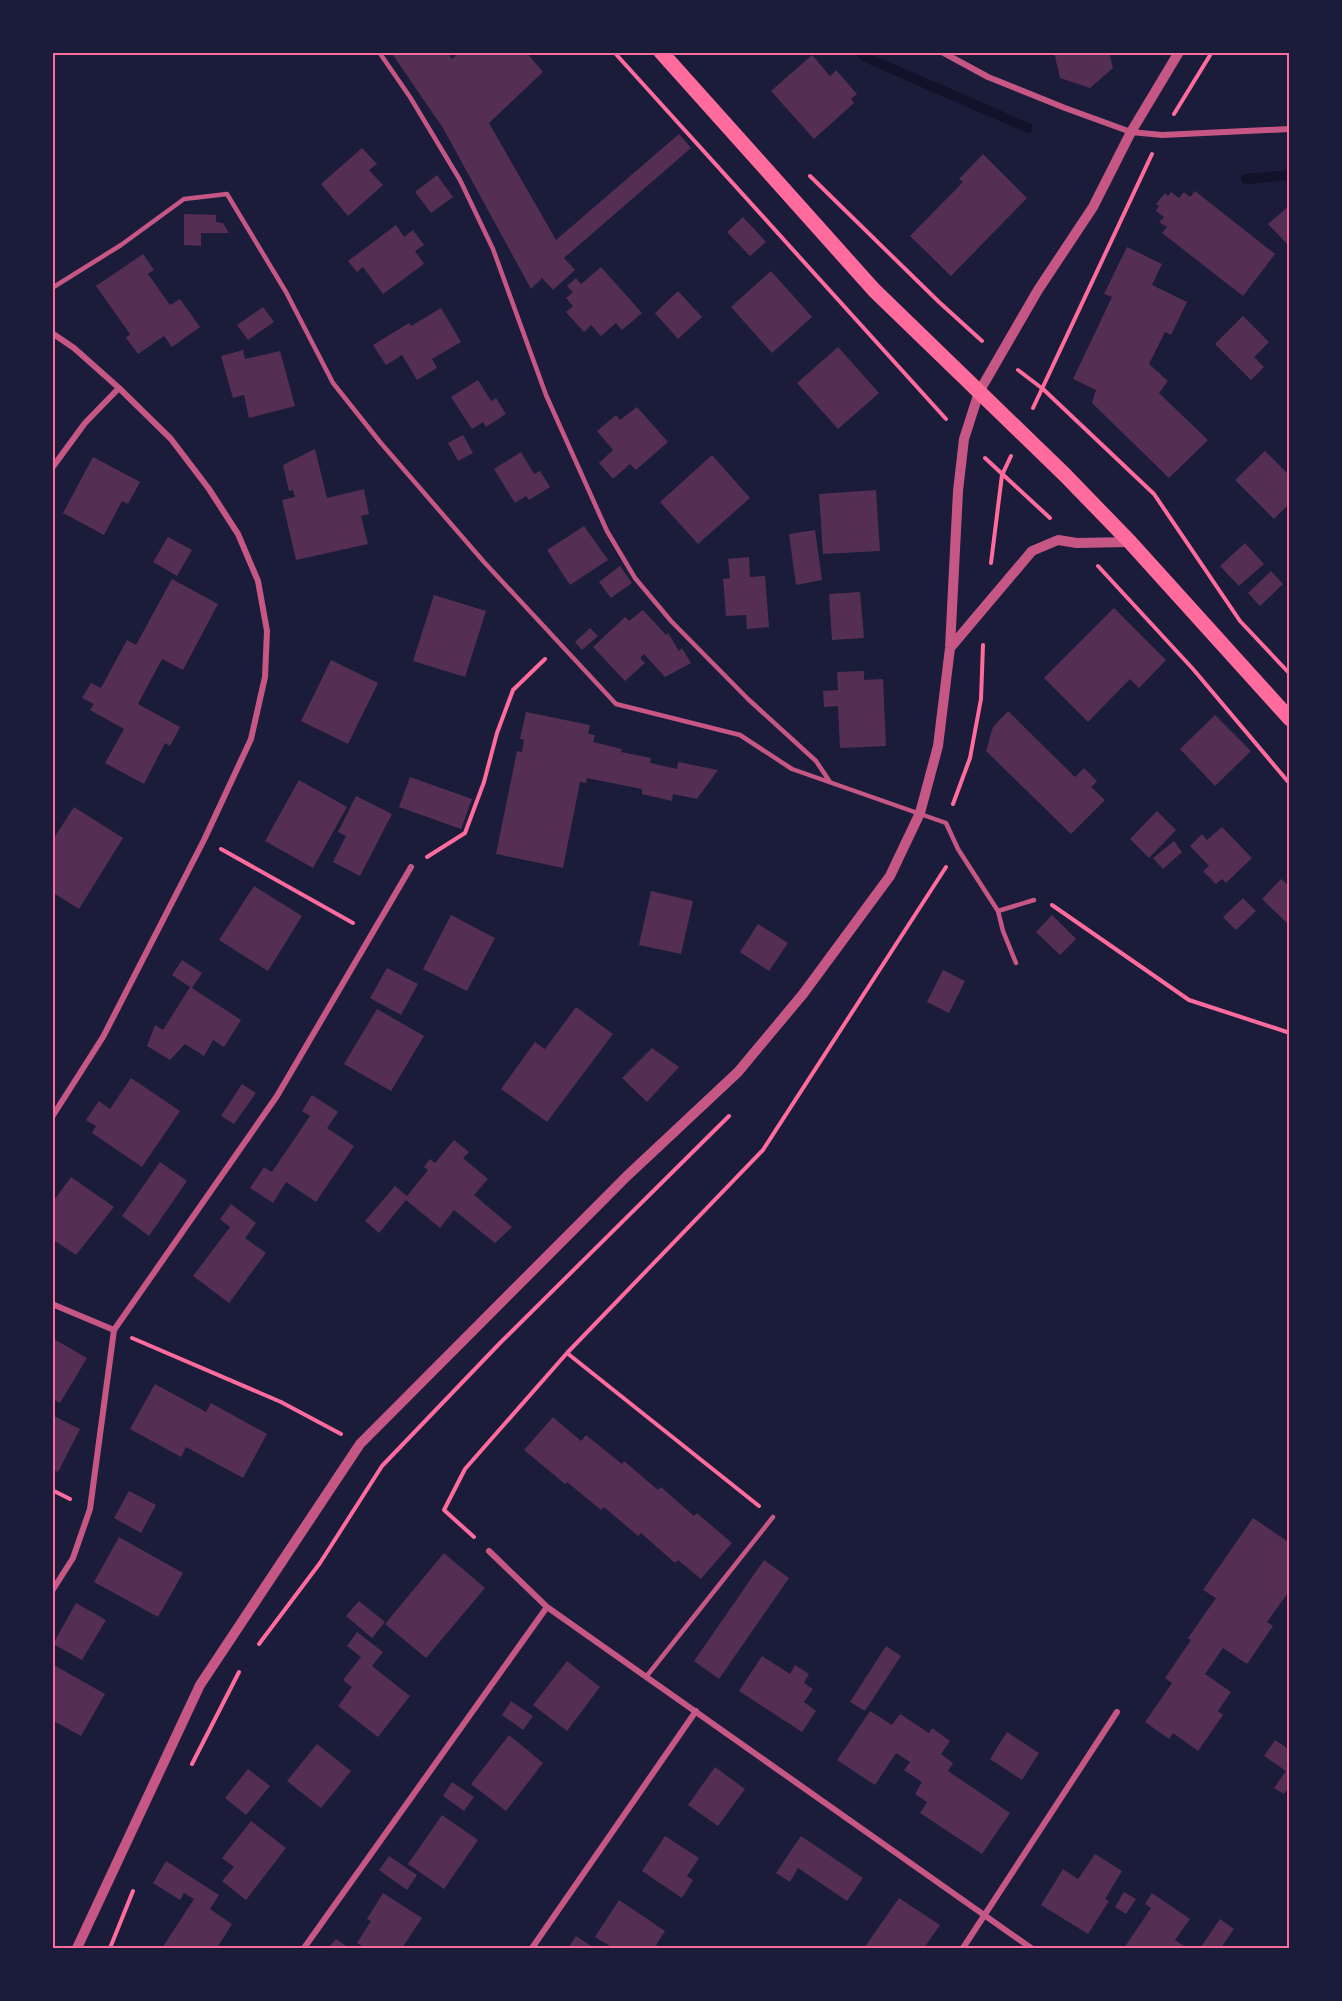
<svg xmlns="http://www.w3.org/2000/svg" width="1342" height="2001" viewBox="0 0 1342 2001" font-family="'Fira Sans',sans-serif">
<rect width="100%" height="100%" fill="#1b1b3a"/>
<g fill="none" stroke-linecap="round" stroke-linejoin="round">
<path stroke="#12122b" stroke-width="10" d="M860,52L865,57L1028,128
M1246,179L1290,175"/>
</g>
<path fill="#542f53" d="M391,52H447L452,59L460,52H526L543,72L489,123L556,240L679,134L691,148L564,258L575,270L553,290L542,278L531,289L443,128Z
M1054,52H1109L1113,68L1090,88L1060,78Z
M812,55L830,76L836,70L857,94L851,99L854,103L814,139L771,91Z
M362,148L377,164L369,170L383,185L348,216L321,184Z
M983,154L1027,198L951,276L910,236L963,182L959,179Z
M437,175L453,197L431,213L415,192Z
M1195,191L1275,254L1243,296L1162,233L1167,227L1159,222L1164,217L1156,211L1159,206L1156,204L1165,193L1168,196L1171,192L1179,198L1184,192L1190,197Z
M1290,205V247L1268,224Z
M184,214L216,215V222L223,223L229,233H201V246L184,245Z
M743,217L766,242L750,256L727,232Z
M396,225L404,237L413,230L424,245L415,251L424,264L383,294L363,267L357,272L348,261Z
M1127,247L1162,264L1152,285L1187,302L1171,335L1165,332L1149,364L1168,381L1159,393L1208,440L1169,478L1092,403L1096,390L1073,379L1112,297L1104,294Z
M143,254L154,270L148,274L170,305L180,299L200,327L172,347L164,336L138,354L126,338L130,334L96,286Z
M601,267L642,313L622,330L616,323L601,336L591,325L584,332L566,312L573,306L566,298L573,292L567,286L576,278L581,284Z
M771,271L812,317L772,353L731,307Z
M678,291L702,317L678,339L655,313Z
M263,307L274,322L248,340L237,325Z
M441,308L461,342L432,359L437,368L417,380L402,355L386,365L373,345L409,323L411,326Z
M1243,316L1269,342L1254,357L1264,367L1251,380L1215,344Z
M838,347L879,393L838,429L797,383Z
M243,350L245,359L280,351L295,406L249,418L244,395L233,398L221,356Z
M478,380L491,401L496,398L506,414L486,427L483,422L472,429L451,397Z
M637,407L668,442L636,470L630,464L613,479L599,463L613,450L597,431L616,415L620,420Z
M463,435L473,453L458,461L448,443Z
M315,449L327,498L364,489L369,514L361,516L368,544L296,560L282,500L295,497L293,490L289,491L283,465Z
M1265,451L1290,476V503L1274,519L1235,480Z
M521,452L534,474L540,471L550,487L529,500L526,496L515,503L494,469Z
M712,455L750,498L698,544L660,502Z
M93,457L140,482L128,504L122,501L104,535L63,513Z
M876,490L880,551L823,554L819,494Z
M584,526L608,560L570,585L547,550Z
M815,530L822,580L796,585L789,534Z
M168,537L192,550L177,576L153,562Z
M1245,543L1264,564L1239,586L1220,566Z
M749,557L750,577L765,576L769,627L747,629L746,615L726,616L723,579L730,578L728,559Z
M620,566L632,583L611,598L599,582Z
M1271,571L1283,584L1260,606L1248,593Z
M172,579L218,604L183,670L162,659L138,704L180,727L170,746L165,743L144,784L105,763L124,729L90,710L94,704L82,698L91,683L101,688L127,640L136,645Z
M860,592L864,638L832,640L829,594Z
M434,595L486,611L465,677L413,661Z
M1114,608L1166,660L1139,688L1130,679L1088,722L1044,678Z
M643,610L666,635L668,633L679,651L682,648L691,663L665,677L644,654L640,658L645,663L625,681L593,647L625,617L629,621Z
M590,628L598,636L582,650L575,642Z
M331,660L378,683L348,744L301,721Z
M864,671V680L883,679L886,746L840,748L838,706L824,707L823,691L838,690L837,672Z
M1008,711L1075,777L1084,768L1097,781L1091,787L1105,800L1071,834L986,751L993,727Z
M526,712L590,725L588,734L595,735L593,742L622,749L621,752L651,758L650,763L677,769L678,762L718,770L697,799L673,794L672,801L642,794V789L587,778L586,783L580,782L563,868L496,854L517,751L522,752L524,740L520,739Z
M1215,715L1251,751L1215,786L1180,749Z
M410,777L472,799L461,829L399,807Z
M299,780L347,807L313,868L265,841Z
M356,796L392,814L360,876L333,862L346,836L338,832Z
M74,807L123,838L79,909L52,892V841Z
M1157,811L1176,830L1149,858L1130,839Z
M1222,827L1252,858L1226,883L1222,879L1216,884L1203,871L1209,866L1190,846L1202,834L1207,840Z
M1174,841L1182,852L1163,869L1153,858Z
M1281,879L1288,885L1290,884V926L1262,899Z
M254,886L302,916L268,971L219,940Z
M651,891L693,901L681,954L639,945Z
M1243,898L1256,911L1236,930L1223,917Z
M451,915L495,938L467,991L423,969Z
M1052,915L1076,939L1060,955L1036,932Z
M758,924L788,943L769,971L740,952Z
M182,960L202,973L192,988L241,1020L224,1047L213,1040L204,1056L185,1044L170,1060L147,1046L155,1025L163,1030L190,987L172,975Z
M387,968L418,984L401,1015L370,998Z
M943,970L965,981L949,1013L927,1002Z
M576,1007L613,1034L547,1122L501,1089L535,1042L545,1049Z
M377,1009L424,1036L391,1091L344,1064Z
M652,1048L679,1067L647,1102L622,1078Z
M131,1078L180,1111L142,1167L92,1133L96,1126L86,1120L99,1101L110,1109Z
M242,1084L256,1093L234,1124L221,1116Z
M312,1095L338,1112L327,1128L354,1146L316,1202L286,1182L273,1203L250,1188L264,1167L272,1172L310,1116L302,1111Z
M454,1140L469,1152L463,1158L488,1179L474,1195L512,1227L495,1243L454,1210L440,1228L406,1200L379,1233L365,1221L395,1186L407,1196L428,1170L424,1167L430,1159L435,1163Z
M160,1162L187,1181L149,1236L122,1216Z
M71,1177L114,1207L76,1255L52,1239V1203Z
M231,1204L256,1223L245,1238L266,1253L229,1303L193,1276L230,1227L220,1219Z
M52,1338L87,1358L60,1403L52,1399Z
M155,1384L206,1412L211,1403L267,1434L243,1478L186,1447L181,1457L130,1429Z
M52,1415L80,1429L58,1472L52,1469Z
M553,1417L581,1441L586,1435L622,1464L624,1461L658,1490L661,1487L694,1516L697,1513L732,1543L701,1579L678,1560L675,1563L641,1533L638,1536L604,1507L601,1510L567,1482L565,1484L524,1450Z
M129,1491L156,1505L141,1533L114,1518Z
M1253,1518L1290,1543V1590L1267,1622L1273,1626L1247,1664L1223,1648L1205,1674L1231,1692L1218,1711L1223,1715L1198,1751L1173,1733L1169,1739L1145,1722L1172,1683L1165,1678L1191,1640L1188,1638L1216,1598L1203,1590Z
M119,1537L183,1573L158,1617L94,1582Z
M444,1553L485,1588L426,1658L385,1624Z
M764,1560L789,1578L719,1679L694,1661Z
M359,1601L385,1622L372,1638L346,1616Z
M76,1603L106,1620L82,1660L53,1644Z
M357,1632L383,1652L372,1666L410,1696L378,1737L338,1706L352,1687L343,1680L361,1657L347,1646Z
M886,1646L901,1656L865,1711L850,1702Z
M762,1656L790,1674L795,1665L809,1674L804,1683L813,1689L804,1702L816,1711L802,1732L739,1691Z
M567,1661L600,1687L567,1731L533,1705Z
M52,1664L105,1694L81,1736L52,1720Z
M511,1701L533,1716L523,1730L502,1715Z
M870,1711L892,1725L900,1714L929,1733L932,1728L950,1741L941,1754L953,1763L948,1771L1010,1813L982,1854L920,1813L927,1802L915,1794L922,1782L904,1770L910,1762L896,1753L875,1785L837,1760Z
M1007,1732L1039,1753L1022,1780L990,1759Z
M509,1735L543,1763L506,1811L471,1784Z
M1275,1740L1290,1750V1786L1284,1794L1274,1788L1286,1771L1264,1756Z
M317,1744L351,1771L321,1808L287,1781Z
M715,1767L745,1789L718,1826L688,1805Z
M248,1769L270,1786L246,1815L225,1798Z
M452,1782L474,1797L464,1811L443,1796Z
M442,1815L478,1840L444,1889L408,1864Z
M251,1821L286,1848L246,1900L222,1881L234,1867L222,1858Z
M665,1836L699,1858L687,1876L693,1880L682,1898L642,1871Z
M801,1836L863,1878L847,1901L798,1868L790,1882L776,1873Z
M1095,1854L1122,1871L1105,1899L1109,1901L1088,1934L1041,1905L1063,1869L1078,1879Z
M389,1856L417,1875L407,1890L379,1870Z
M166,1861L219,1895L210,1909L232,1924L217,1948H162L194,1899L184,1893L180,1900L153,1883Z
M1124,1892L1136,1899L1126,1914L1115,1907Z
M383,1893L422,1918L402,1948H366L357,1943L371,1921L367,1919Z
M1152,1893L1190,1919L1175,1940L1187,1948H1124L1151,1908L1145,1904Z
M899,1898L940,1925L924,1948H864Z
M619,1900L665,1931L656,1945L661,1948H613L595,1937Z
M1220,1919L1234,1929L1221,1948H1200Z
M576,1936L594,1948H568Z
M336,1939L349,1948H328Z"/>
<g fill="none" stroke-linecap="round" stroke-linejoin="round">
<path stroke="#ff6b9d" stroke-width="4" d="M614,52L946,419
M1174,114L1212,52
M810,176L939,302L982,341
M1018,370L1043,389L1154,494L1240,621L1290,674
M1033,408L1152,154
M985,458L1050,518
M991,563L1002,475L1011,456
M1098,566L1193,669L1290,784
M953,804L970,758L981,699L983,645
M221,849L353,923
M427,857L465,833L484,782L497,733L513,690L545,659
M1052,905L1189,1000L1290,1033
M132,1338L281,1402L341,1434
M567,1353L759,1506
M52,1490L70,1499
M474,1537L444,1510L465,1469L567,1353L763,1150L946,867
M259,1644L320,1563L382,1466L500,1343L729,1116
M192,1764L239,1672
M110,1948L133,1891"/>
<path stroke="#c65784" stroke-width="4.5" d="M379,52L410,97L460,180L493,249L546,395L607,531L635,578L671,621L748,699L816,761L830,782
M52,288L121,245L184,199L227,194L286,292L333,383L380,442L484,562L616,704L740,735L792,769L946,823L958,849L998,911L1034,900
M998,911L1003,931L1016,963
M646,1677L773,1517"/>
<path stroke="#c65784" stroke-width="6" d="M942,52L988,77L1065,108L1131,132L1162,135L1290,129
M52,333L74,348L119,388L171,439L209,489L238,534L258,581L267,631L265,677L251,739L204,840L103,1037L52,1117
M52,468L85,423L119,388
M52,1304L114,1330
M489,1551L547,1607L1031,1948
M52,1591L73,1558L90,1509L114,1330L277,1096L411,867
M304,1948L547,1607
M532,1948L696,1711
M963,1948L1117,1712"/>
<path stroke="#c65784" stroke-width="10" d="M950,648L1032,551L1058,540L1077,543L1130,542
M77,1948L200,1685L360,1444L627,1176L738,1072L803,994L890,876L920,813L938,746L950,648L958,491L964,439L979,392L1038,290L1093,207L1131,132L1179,52"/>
<path stroke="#ff6b9d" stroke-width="15" d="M661,52L874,290L1065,475L1130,542L1290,719"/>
</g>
<rect width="1342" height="2001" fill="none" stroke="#1b1b3a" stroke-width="108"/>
<rect x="54" y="54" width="1234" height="1893" fill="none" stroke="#ff6b9d" stroke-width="2"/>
</svg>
